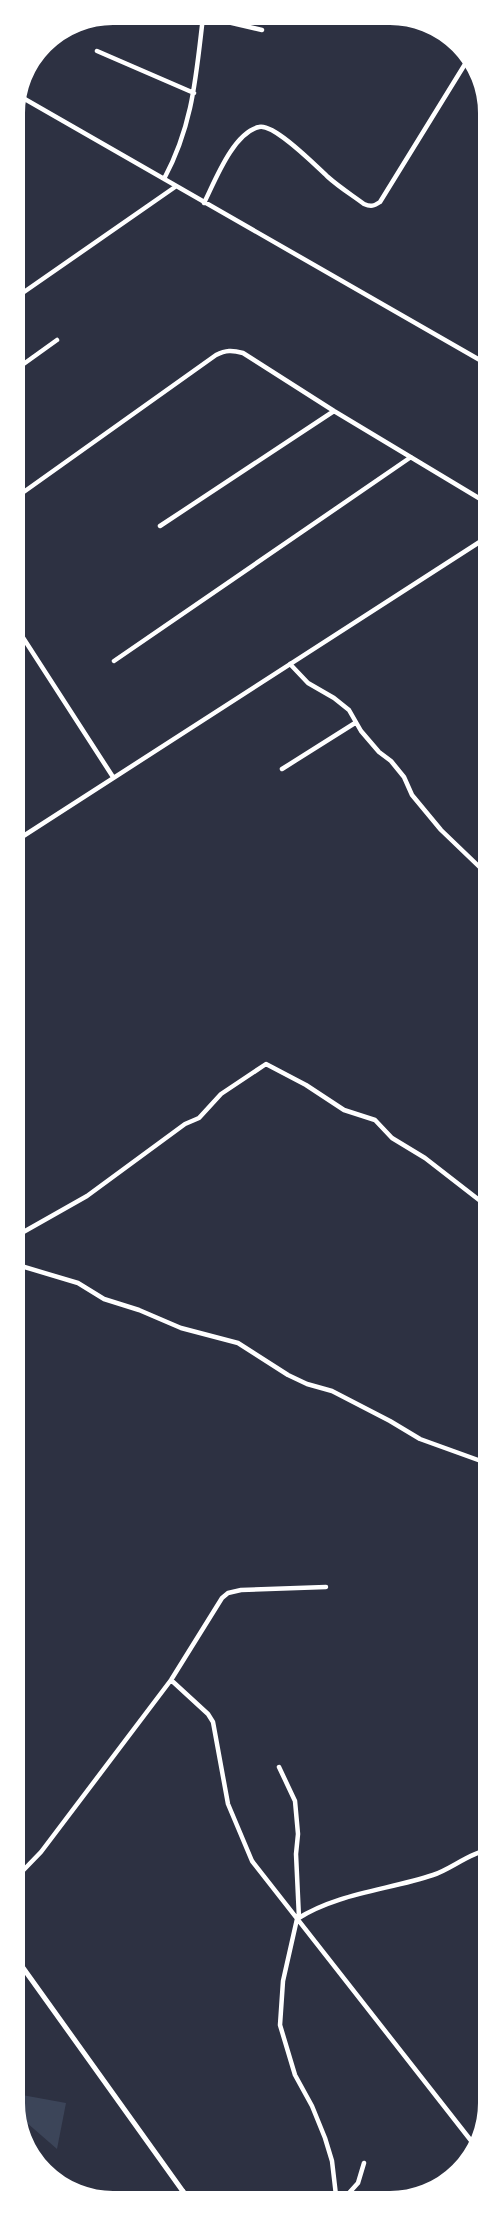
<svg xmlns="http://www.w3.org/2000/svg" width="503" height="2216" viewBox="0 0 503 2216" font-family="'Zilla Slab',serif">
<rect width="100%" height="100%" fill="#2d3142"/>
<path fill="#3c4559" d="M11,2093L66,2103L57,2149L11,2109Z"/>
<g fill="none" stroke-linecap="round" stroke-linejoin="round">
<path stroke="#fff" stroke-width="4.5" d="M206,17L262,30
M97,51L194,93
M16,94L492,367
M164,179C193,125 196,76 203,17
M204,203C215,181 233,133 259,127C274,123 316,166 328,177C339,187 352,195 364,204C371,207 374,206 380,202L470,56
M11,301L175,187
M11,373L57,340
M11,501L216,355C226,350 232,350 243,353L334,411L492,506
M488,503L492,482
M160,526L334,411
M11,619L113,777
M114,661L411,457
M290,664L308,683L334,698L349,710L361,731L379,752L391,761L404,777L412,795L441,830L492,879
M282,769L355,723
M11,844L492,534
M11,1239L87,1196L185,1124L199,1118L221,1094L266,1064L306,1085L344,1110L375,1120L392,1138L425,1158L492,1210
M11,1263L78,1283L104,1299L139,1310L181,1328L238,1343L288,1375L307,1384L332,1391L390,1421L420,1439L492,1465
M171,1680L208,1714L213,1722L228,1804L252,1861L476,2147
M279,1767L295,1801L298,1834L296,1854L299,1918
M11,1883L41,1852L171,1680L222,1598L228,1593L241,1590L326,1587
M178,2204L183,2191
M337,2204L332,2161L325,2138L312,2106L295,2075L280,2025L283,1981L297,1919C338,1893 388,1890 433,1875C452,1869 474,1849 492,1851
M339,2204L358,2183L364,2163"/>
<path stroke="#fff" stroke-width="5" d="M11,1951L192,2204"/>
<path stroke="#fff" stroke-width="7" d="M410,14L473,59"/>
</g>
<path d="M0 0H503V2216H0ZM113 21H390A92 92 0 0 1 482 113V2103A92 92 0 0 1 390 2195H113A92 92 0 0 1 21 2103V113A92 92 0 0 1 113 21Z" fill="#fff" fill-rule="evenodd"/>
<path fill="none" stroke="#fff" stroke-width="8" d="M113 21H390A92 92 0 0 1 482 113V2103A92 92 0 0 1 390 2195H113A92 92 0 0 1 21 2103V113A92 92 0 0 1 113 21Z"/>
</svg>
